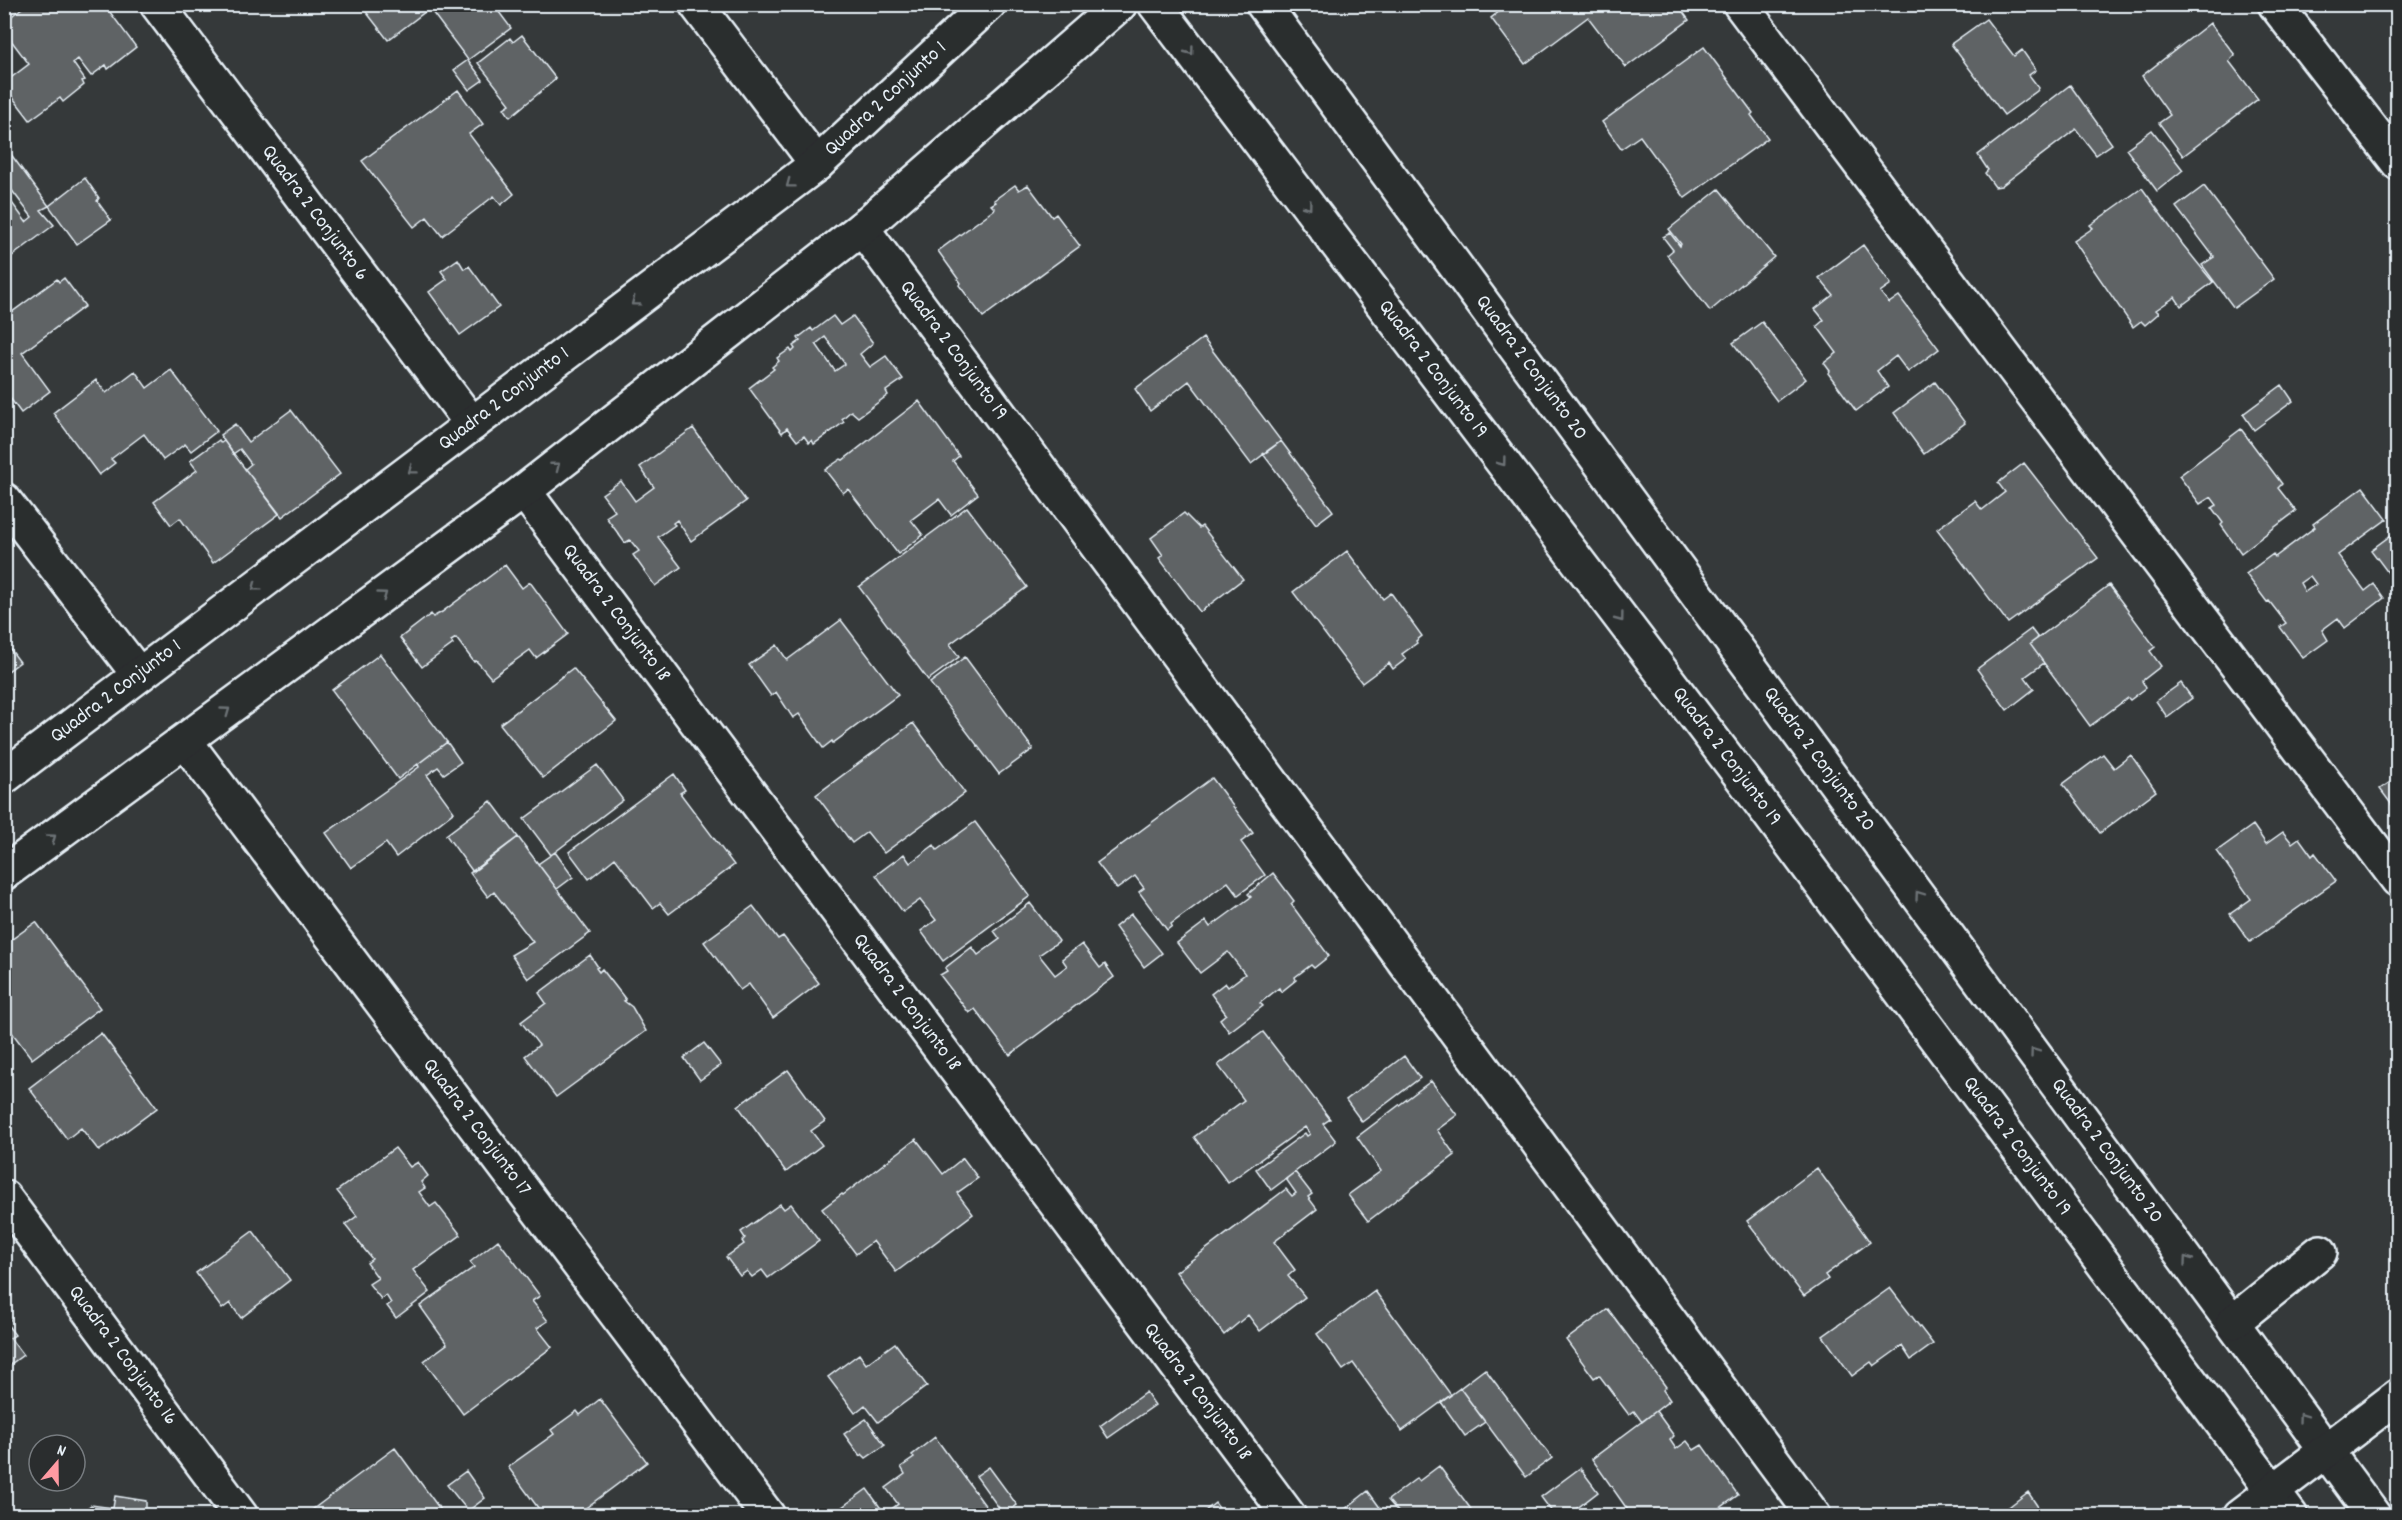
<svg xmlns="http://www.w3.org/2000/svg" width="2402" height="1520" viewBox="0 0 2402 1520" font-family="Dekko,sans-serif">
<rect width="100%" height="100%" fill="#35393a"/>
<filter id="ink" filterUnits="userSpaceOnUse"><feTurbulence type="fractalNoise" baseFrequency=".0167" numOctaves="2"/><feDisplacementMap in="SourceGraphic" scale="12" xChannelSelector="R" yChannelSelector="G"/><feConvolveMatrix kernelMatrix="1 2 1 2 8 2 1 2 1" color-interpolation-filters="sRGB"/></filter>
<g filter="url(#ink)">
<path fill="#5f6365" stroke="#e8f1f8" stroke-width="1.5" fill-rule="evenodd" d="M27,4H104L136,47L108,69L106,65L91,76L78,59L73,63L85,80L82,81L84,85L63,102L60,98L30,120L4,86V83L29,64L4,31V22Z
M360,4H421L426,11L388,40Z
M426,4H493L511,28L468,60Z
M1509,4H1677L1689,20L1626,67L1588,17L1525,64L1491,18Z
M1986,19L2014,56L2022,50L2036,70L2029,75L2039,88L2037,91L2004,115L1951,44Z
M2210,23L2235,55L2229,61L2258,99L2183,156L2159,123L2170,115L2142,76Z
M522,35L556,79L510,117L504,108L510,104L478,63L510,38L513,42Z
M1704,47L1753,113L1751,115L1768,138L1685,198L1640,136L1621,149L1602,122Z
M468,60L483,80L469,90L454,70Z
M2070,85L2112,144L2096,155L2076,129L2001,186L1995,187L1985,173L1988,170L1978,155Z
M458,90L483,124L469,134L514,194L501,205L494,196L442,236L427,217L414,227L362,161Z
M2152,130L2183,170L2157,191L2126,149Z
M7,149L49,206L41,210L54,225L4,262V192L26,222L32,217L4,180V151Z
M85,178L99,198L97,201L111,220L77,244L49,206Z
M1015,185L1019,190L1028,185L1052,217L1056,214L1080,246L983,317L959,285L961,283L938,251L995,209L991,205L996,202L994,200Z
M2204,186L2274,279L2234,308L2202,265L2214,257L2176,207Z
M2142,188L2183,245L2213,282L2181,306L2175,297L2156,310L2159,313L2145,325L2141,321L2133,327L2074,241L2093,228L2090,225Z
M1719,189L1774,257L1710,311L1667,255L1673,250L1663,237L1670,233L1680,246L1681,244L1669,229Z
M1863,245L1891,284L1880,292L1889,303L1899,296L1939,349L1908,372L1896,356L1877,371L1888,387L1856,411L1828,373L1830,371L1824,363L1837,353L1817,326L1824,320L1815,309L1833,295L1819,278Z
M458,259L464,269L469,266L499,307L460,335L429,292L447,279L441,271Z
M64,278L85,306L22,353L50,391L21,413L4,390V318L57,279L59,282Z
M833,316L840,325L853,316L873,343L860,354L870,367L886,356L903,379L886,391L888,395L858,417L851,411L842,419L844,422L814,444L812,440L809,443L804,436L797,441L787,428L782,433L749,388L774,369L772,367L779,361L777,358L790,349L792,352L795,349L793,346L800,341L798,338L811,328L813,331ZM825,337L845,364L835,371L816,344Z
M1762,322L1806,379L1777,401L1733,343Z
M1203,338L1281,441L1251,464L1189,381L1150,411L1135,389Z
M171,370L217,431L191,451L185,444L163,460L144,434L111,459L115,463L99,475L53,413L96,380L106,393L135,371L147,388Z
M1935,382L1965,423L1924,454L1894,413Z
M2282,385L2293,401L2254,430L2243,414Z
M919,401L959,456L953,461L978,494L951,515L939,499L911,520L923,535L898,554L848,489L843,493L825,470L841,459L843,460Z
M291,410L340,474L282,517L245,469L251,464L240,449L233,454L220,435L235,424L248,442Z
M693,428L746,501L691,541L677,520L673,523L675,525L658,537L681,567L655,586L633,555L639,551L630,540L625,543L606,517L615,511L602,494L621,481L635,501L654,487L640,467Z
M2241,429L2282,484L2278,488L2296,511L2241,553L2221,525L2223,523L2212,508L2217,505L2211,497L2200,504L2179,476Z
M219,440L221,443L224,441L279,514L213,563L180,518L171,525L154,502L197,470L190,461Z
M1281,441L1333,511L1316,524L1263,454Z
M2024,463L2098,558L2008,623L1937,529L1975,501L1982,510L2005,492L1998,483Z
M2363,487L2387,519L2338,555L2365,591L2374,584L2384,598L2345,628L2338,618L2322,630L2328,640L2303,658L2280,627L2286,623L2269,601L2267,602L2246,574L2273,554L2275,557L2315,527L2313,524ZM2310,576L2316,584L2305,592L2300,583Z
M967,507L1027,587L950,644L959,657L928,680L859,587Z
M1184,513L1199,528L1202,526L1243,579L1200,612L1159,558L1163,555L1151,538Z
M2398,530V586L2371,550Z
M1347,551L1383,599L1391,593L1422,636L1416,641L1417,643L1402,654L1406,659L1393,669L1389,663L1362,683L1293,592Z
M505,565L522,588L530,582L568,634L536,658L530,650L491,678L480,665L476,661L474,662L456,638L451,641L453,644L422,667L400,638L431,614L433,617L442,612Z
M2109,585L2155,647L2150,651L2161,666L2142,681L2146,688L2130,700L2128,698L2090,726L2030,644Z
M841,620L898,695L833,743L832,741L823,748L799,714L793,718L776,692L771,696L749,665L777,645L787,660Z
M2031,629L2038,638L2030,644L2044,663L2025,677L2034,689L2007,710L1977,669Z
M4,641L20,662L4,674Z
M380,654L447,742L398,779L332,690Z
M965,657L1033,749L999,774L930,683Z
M573,668L616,721L543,778L500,724Z
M2181,683L2192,698L2167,717L2156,701Z
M913,723L965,793L884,853L867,832L852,843L816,795Z
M447,742L461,762L444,774L438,767L427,775L454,812L396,857L386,843L351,868L326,833L419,767L418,764Z
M2103,754L2114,768L2131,755L2156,791L2100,833L2063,784Z
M597,765L623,800L551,855L524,819Z
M674,774L685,790L680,793L734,865L669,914L660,903L653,908L615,858L589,879L569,852Z
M2398,777V813L2380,789Z
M1212,778L1253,833L1241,842L1265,875L1238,895L1228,882L1171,924L1172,926L1167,930L1139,892L1144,888L1135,876L1117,889L1097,863Z
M491,801L518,837L473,872L446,835Z
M975,822L1030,896L943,961L921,931L936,920L920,900L903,912L876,875L904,854L910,863L934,845L937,850Z
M2253,825L2266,844L2283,832L2292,843L2299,838L2312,856L2315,853L2336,881L2250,942L2230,914L2251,899L2217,851Z
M518,837L590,933L528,979L511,955L533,942L494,892L488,897L470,873Z
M555,852L573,877L557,889L538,864Z
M1273,873L1294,901L1291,904L1329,956L1314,968L1311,965L1295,977L1296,980L1281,992L1279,988L1260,1003L1263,1006L1229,1032L1220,1019L1226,1014L1211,994L1225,983L1228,987L1245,974L1228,952L1200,973L1177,943L1206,921L1210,927L1251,897L1248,894Z
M1030,903L1059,941L1039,955L1055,975L1067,966L1062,959L1082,944L1100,968L1105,964L1114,977L1010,1055L975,1009L969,1013L940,975L947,971L945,968L972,947L978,955L1000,939L994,931Z
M753,906L778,939L783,936L819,983L773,1018L749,984L740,990L704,942Z
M1131,914L1162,953L1144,967L1115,927Z
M36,922L100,1008L32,1059L4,1022V945Z
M590,955L598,967L596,968L599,972L602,969L626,1000L624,1001L632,1007L646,1031L556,1097L525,1056L539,1045L521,1022L546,1003L539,993Z
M1263,1032L1330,1119L1323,1124L1336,1141L1271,1190L1256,1169L1305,1133L1307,1136L1310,1134L1305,1127L1228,1183L1194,1137L1244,1100L1218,1065Z
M101,1033L157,1108L99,1151L81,1128L67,1139L29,1088Z
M704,1043L721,1065L700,1080L684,1058Z
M1404,1056L1420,1078L1362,1122L1346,1100Z
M788,1070L825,1121L811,1131L822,1145L786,1172L738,1106Z
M1431,1081L1457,1115L1437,1130L1455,1155L1368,1221L1348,1195L1381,1171L1357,1137Z
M916,1139L943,1174L963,1158L978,1178L957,1193L973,1214L896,1272L873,1241L856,1254L822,1209L842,1194L843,1195Z
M395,1148L410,1167L418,1162L428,1176L421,1182L425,1188L419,1192L430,1207L436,1203L461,1235L413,1270L430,1292L396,1318L387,1306L391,1303L386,1295L381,1299L369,1284L378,1278L367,1263L372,1259L345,1225L357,1216L337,1191Z
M1817,1168L1870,1242L1825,1275L1828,1279L1804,1296L1747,1221Z
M1295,1172L1312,1194L1308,1197L1317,1209L1274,1242L1295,1270L1288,1276L1305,1297L1260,1331L1248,1315L1224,1335L1176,1272L1286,1189L1292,1196L1296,1193L1286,1179Z
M780,1204L784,1209L791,1204L819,1241L768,1278L762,1270L752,1277L747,1271L740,1276L726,1257L744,1244L742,1241L745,1238L741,1232Z
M253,1231L290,1280L241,1318L230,1303L222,1309L196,1273Z
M498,1240L540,1296L532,1301L548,1321L537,1328L552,1347L463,1414L424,1361L447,1344L420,1306L474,1267L470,1262Z
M1890,1288L1933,1344L1911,1360L1902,1346L1874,1366L1871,1362L1852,1376L1823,1336Z
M1375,1291L1451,1395L1402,1431L1353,1363L1343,1370L1317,1334Z
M1608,1309L1666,1387L1663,1390L1670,1400L1642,1422L1634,1411L1629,1415L1599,1375L1594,1378L1566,1340Z
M4,1313L10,1320L6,1323L15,1335L10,1338L23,1355L4,1369Z
M895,1343L927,1386L878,1422L865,1405L855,1413L828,1377L859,1354L866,1364Z
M1485,1369L1552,1458L1526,1477L1460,1388Z
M1460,1388L1485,1422L1465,1436L1441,1402Z
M1146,1392L1155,1405L1108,1438L1100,1426Z
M600,1399L647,1462L575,1516H544L508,1467L554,1434L551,1430L577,1411L580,1415Z
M1656,1411L1674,1436L1670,1440L1676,1449L1687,1441L1694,1450L1702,1445L1738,1495L1719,1509L1723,1516H1632L1592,1459Z
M866,1419L885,1445L866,1458L862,1454L860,1456L844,1434Z
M935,1437L992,1515L836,1516L834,1513L867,1489L885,1514L898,1504L886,1488L905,1474L901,1467L914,1458L912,1455Z
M395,1448L445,1516H304L345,1485Z
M1439,1466L1476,1516H1397L1400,1514L1388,1500L1417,1478L1419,1481Z
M989,1467L1017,1505L1004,1515L976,1476Z
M1580,1468L1598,1492L1567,1516H1555L1541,1497Z
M466,1471L485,1498L468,1511L447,1485Z
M1368,1491L1386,1516H1348L1344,1510Z
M2028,1492L2044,1516H1996L2010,1506Z
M115,1496L146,1501V1507L151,1516H77L91,1505L113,1508Z
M1215,1503L1225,1516H1199Z"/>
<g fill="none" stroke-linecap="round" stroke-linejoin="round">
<g stroke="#e8f1f8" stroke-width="38">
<g id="street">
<path id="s1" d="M157,4L472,424"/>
<path d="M696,4L817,164"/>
<path id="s2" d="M1155,4L1746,783L2291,1516"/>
<path id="s3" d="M1263,4L2374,1516"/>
<path d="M1740,4L2398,880"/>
<path d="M2275,4L2398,163"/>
<path id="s4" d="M862,228L1814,1516"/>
<path id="s5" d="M524,491L1289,1516"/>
<path d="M4,500L139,675"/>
<path id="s6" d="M185,741L768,1516"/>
<path id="s7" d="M4,777L817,164L989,4"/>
<path d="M4,873L524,491L862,228L1120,4"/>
<path id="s8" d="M4,1197L241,1516"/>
<path d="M2233,1322L2320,1252"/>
<path d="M2240,1516L2398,1396"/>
</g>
</g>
<use href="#street" stroke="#2a2d2e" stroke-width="33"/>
</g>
<defs><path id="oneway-chevron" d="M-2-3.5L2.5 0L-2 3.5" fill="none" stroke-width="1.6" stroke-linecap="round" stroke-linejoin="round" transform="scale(1.5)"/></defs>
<g stroke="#6c7275">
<use href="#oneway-chevron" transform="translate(1190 51) rotate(53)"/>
<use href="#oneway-chevron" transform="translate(790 184) rotate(143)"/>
<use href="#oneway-chevron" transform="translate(1308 206) rotate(53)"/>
<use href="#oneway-chevron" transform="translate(635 302) rotate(143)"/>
<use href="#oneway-chevron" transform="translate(1502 462) rotate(53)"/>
<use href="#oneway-chevron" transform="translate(556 466) rotate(-38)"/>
<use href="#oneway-chevron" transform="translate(412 470) rotate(143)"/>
<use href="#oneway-chevron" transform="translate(256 587) rotate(143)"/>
<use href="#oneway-chevron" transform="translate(383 595) rotate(-36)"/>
<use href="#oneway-chevron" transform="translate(1620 618) rotate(53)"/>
<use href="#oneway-chevron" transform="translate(226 711) rotate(-36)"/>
<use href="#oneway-chevron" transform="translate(52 838) rotate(-36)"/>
<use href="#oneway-chevron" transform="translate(1919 895) rotate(-126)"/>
<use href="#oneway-chevron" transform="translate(2034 1052) rotate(-126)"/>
<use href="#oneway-chevron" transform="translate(2187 1260) rotate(-126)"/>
<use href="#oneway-chevron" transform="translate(2302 1417) rotate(-126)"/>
</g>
</g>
<g text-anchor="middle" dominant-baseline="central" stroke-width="4.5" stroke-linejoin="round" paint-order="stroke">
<g font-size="21" fill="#e8f1f8" stroke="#2a2d2e">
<text stroke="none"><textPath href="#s7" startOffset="1113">Quadra 2 Conjunto 1</textPath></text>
<text stroke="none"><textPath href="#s1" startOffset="262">Quadra 2 Conjunto 6</textPath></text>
<text stroke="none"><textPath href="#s4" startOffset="153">Quadra 2 Conjunto 19</textPath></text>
<text stroke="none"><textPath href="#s3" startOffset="452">Quadra 2 Conjunto 20</textPath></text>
<text stroke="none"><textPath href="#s2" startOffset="459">Quadra 2 Conjunto 19</textPath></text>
<text stroke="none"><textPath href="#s7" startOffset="627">Quadra 2 Conjunto 1</textPath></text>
<text stroke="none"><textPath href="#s5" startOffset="153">Quadra 2 Conjunto 18</textPath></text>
<text stroke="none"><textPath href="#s7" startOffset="141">Quadra 2 Conjunto 1</textPath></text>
<text stroke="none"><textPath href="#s2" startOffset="945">Quadra 2 Conjunto 19</textPath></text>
<text stroke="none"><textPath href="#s3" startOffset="938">Quadra 2 Conjunto 20</textPath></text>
<text stroke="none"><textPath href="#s5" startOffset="639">Quadra 2 Conjunto 18</textPath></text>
<text stroke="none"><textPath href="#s6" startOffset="484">Quadra 2 Conjunto 17</textPath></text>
<text stroke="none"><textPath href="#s2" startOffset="1431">Quadra 2 Conjunto 19</textPath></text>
<text stroke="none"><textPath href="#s3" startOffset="1424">Quadra 2 Conjunto 20</textPath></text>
<text stroke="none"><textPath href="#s8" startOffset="198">Quadra 2 Conjunto 16</textPath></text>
<text stroke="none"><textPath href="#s5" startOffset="1125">Quadra 2 Conjunto 18</textPath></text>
</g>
</g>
<rect width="2402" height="1520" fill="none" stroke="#2a2d2e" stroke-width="24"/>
<rect x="12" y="12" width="2378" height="1496" fill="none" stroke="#e8f1f8" stroke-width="2" filter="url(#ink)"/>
<g transform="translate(57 1463) rotate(20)"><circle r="28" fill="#2a2d2e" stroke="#767b7f" stroke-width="1.5"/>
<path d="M0-4.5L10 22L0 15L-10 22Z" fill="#ff9aa2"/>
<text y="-9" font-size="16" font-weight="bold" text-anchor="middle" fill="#e8f1f8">N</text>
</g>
</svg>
